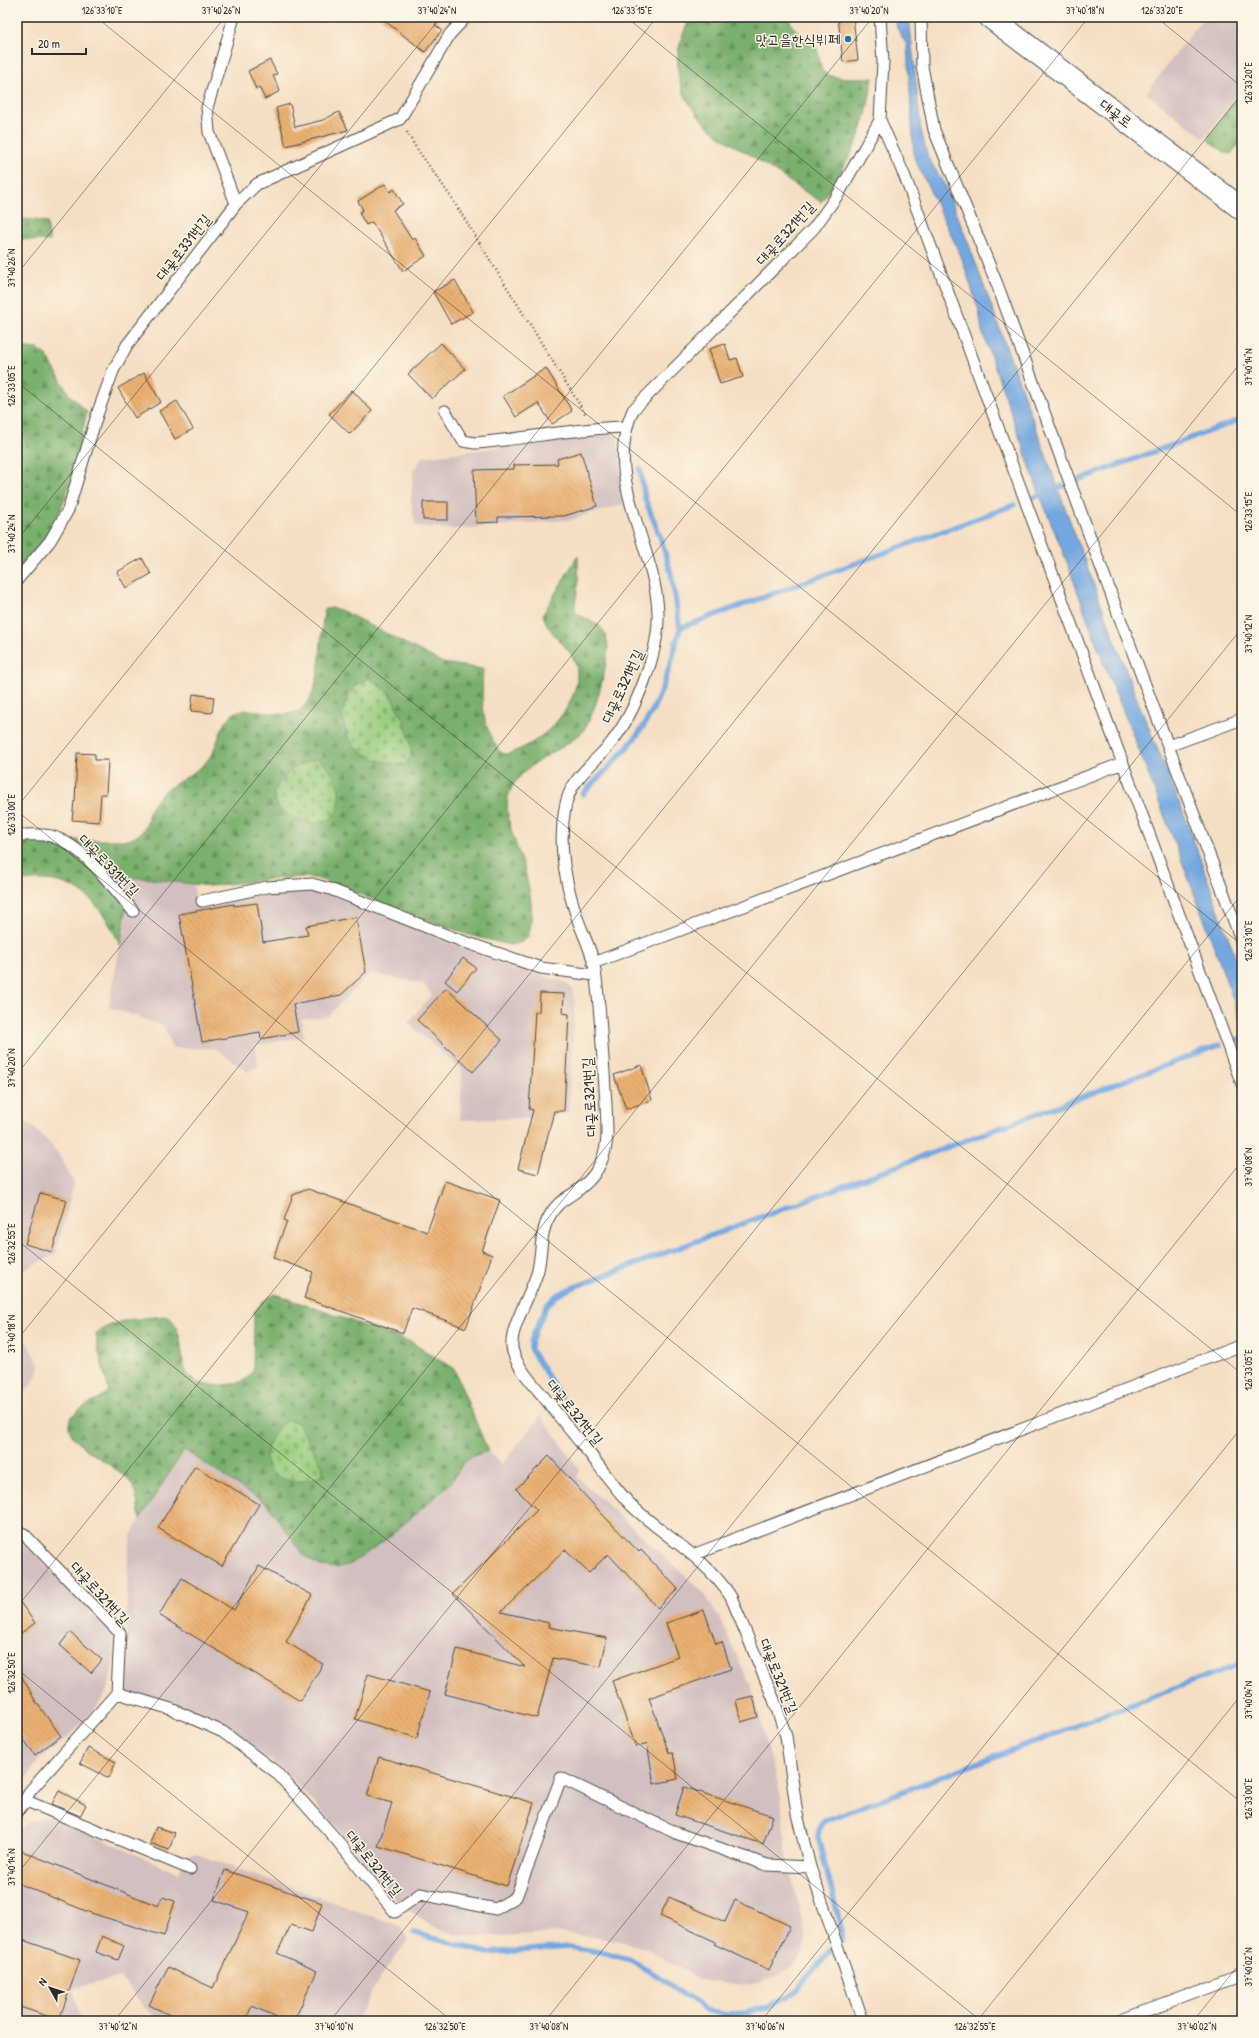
<svg xmlns="http://www.w3.org/2000/svg" width="1259" height="2038" viewBox="0 0 1259 2038" font-family="'Patrick Hand','Poor Story',sans-serif">
<defs>
<pattern id="forest-firs" width="22" height="20" patternUnits="userSpaceOnUse"><rect width="22" height="20" fill="#7ab06d"/><path d="M5 1l3.5 6h-7zM16 11l3.5 6h-7z" fill="#648f5a"/></pattern>
<pattern id="cemetery-stones" width="16" height="16" patternUnits="userSpaceOnUse"><rect width="16" height="16" fill="#99cd7e"/><path d="M2 7V4a2 2 0 0 1 4 0v3zM10 15v-3a2 2 0 0 1 4 0v3z" fill="#84b06d"/></pattern>
<pattern id="building-back-hatch" width="6" height="6" patternUnits="userSpaceOnUse"><rect width="6" height="6" fill="#eab172"/><path d="M-1 5l2 2M0 0l6 6M5-1l2 2" fill="none" stroke="#c99863"/></pattern>
</defs>
<rect width="100%" height="100%" fill="#fcf5e5"/>
<filter id="ink" filterUnits="userSpaceOnUse"><feTurbulence type="fractalNoise" baseFrequency=".025" numOctaves="2"/><feDisplacementMap in="SourceGraphic" scale="8" xChannelSelector="R" yChannelSelector="G"/><feConvolveMatrix kernelMatrix="1 2 1 2 8 2 1 2 1" color-interpolation-filters="sRGB"/></filter>
<filter id="wash" filterUnits="userSpaceOnUse"><feTurbulence type="fractalNoise" baseFrequency=".012" numOctaves="4" result="noise"/><feDisplacementMap in="SourceGraphic" scale="16" xChannelSelector="R" yChannelSelector="G"/><feGaussianBlur stdDeviation="0.9" result="paint"/><feColorMatrix in="noise" values="0 0 0 0 0 0 0 0 0 0 0 0 0 0 0 0 0 1.4 0 .05"/><feComposite in="paint" operator="in"/></filter>
<g filter="url(#wash)">
<rect width="100%" height="100%" fill="#f5dfc4"/>
<path fill="#d2bfbf" d="M1204,17H1242V88L1204,138L1146,93Z
M608,431L618,437L623,504L570,520L453,529L415,526L411,499L413,472L422,457L536,443Z
M104,877L142,878L193,884L198,907L269,892L310,889L331,895L513,968L565,982L572,989L575,1007L568,1113L536,1118L460,1120L462,1070L408,1023L431,995L424,984L370,973L327,1017L301,1019L304,1037L256,1045L258,1066L247,1072L215,1048H172L164,1026L109,1007L127,905Z
M17,1114L46,1139L63,1161L74,1183L56,1254L18,1273L17,1278Z
M17,1329L25,1339L40,1366L37,1376L26,1391L17,1397Z
M541,1416L580,1470L577,1477L704,1593L719,1617L752,1688L781,1797L786,1854L804,1925L806,1942L802,1955L792,1967L773,1978L750,1985L726,1984L700,1980L645,1948L616,1940L559,1933L496,1936H463L434,1927L399,1903L336,1826L284,1771L227,1729L125,1692L128,1556L131,1536L140,1519L184,1450L267,1504L302,1553L388,1538L450,1484L463,1463L473,1456L488,1451L502,1464Z
M25,1544L112,1634L114,1658L109,1687L98,1705L72,1734L40,1758L17,1794V1554Z
M47,1816L179,1873L185,1855L197,1854L400,1926L408,1940L379,1979L356,2021H163L146,2010L120,1977L73,1989L81,2021H17V1832L28,1823Z"/>
<path fill="url(#forest-firs)" stroke="#526e4c" fill-rule="evenodd" d="M691,17H790C788,29 808,37 815,46C822,55 816,70 829,75C842,80 860,77 873,78C870,91 869,105 865,118C857,148 839,177 821,202C798,187 775,172 752,156C739,148 723,140 711,129C676,98 667,58 691,17Z
M1242,90V139L1231,154L1225,153L1209,141V136Z
M17,218L47,222L50,241L17,239Z
M17,347L38,349L47,356L69,394L87,412C78,449 72,489 54,523C44,541 30,556 17,572Z
M578,555C578,568 579,581 577,593C576,600 574,604 575,612C584,620 598,620 604,632C606,636 608,643 608,647C607,666 594,724 579,735C557,754 525,762 511,789C499,812 519,848 525,871C530,891 535,917 528,937L520,943L510,945L469,935L316,878L300,877L271,879L210,886L142,878L104,877L127,905L120,945C98,897 72,872 17,882V840H129C154,829 142,817 156,800C170,782 197,776 210,757C219,743 220,724 233,714C250,700 288,729 307,703C324,680 318,637 325,609L333,608L343,611L443,663L483,669C482,695 480,719 494,742C496,745 498,751 501,752C506,756 510,753 515,751C544,741 579,705 577,672C576,647 547,637 543,614ZM389,693L405,723L396,764L367,755Z
M275,1294L411,1342L454,1369L488,1451L473,1456L463,1463L450,1484L388,1538L351,1564L336,1568L321,1566L311,1561L302,1553L267,1504L184,1450L140,1519C138,1507 137,1493 131,1483C120,1465 59,1443 70,1420C77,1406 98,1402 109,1391L97,1345L96,1334C114,1318 145,1318 168,1316C196,1343 162,1389 224,1385C237,1383 245,1383 253,1371L254,1312L263,1301ZM286,1420L297,1422L296,1482L280,1478L272,1472L278,1428Z"/>
<path fill="url(#cemetery-stones)" stroke="#627c54" d="M369,678L389,693L405,723L411,745V756L406,764C390,765 369,759 357,748C341,734 339,707 352,691C356,685 363,681 369,678Z
M318,759C335,770 350,802 331,818C315,830 281,818 275,800C274,797 274,793 274,790C285,772 297,763 318,759Z
M286,1420L297,1422L322,1465L323,1474C309,1485 274,1485 267,1464C262,1449 276,1429 286,1420Z"/>
<path fill="#73a7e0" stroke="#4f6986" d="M895,17H909L921,130L928,158L945,185L969,245L1071,524L1133,689L1187,822L1242,976V1024L1200,908L1135,740L1103,662L1067,562L1041,498L982,331L979,311L961,256L914,157L907,45L897,28Z"/>
<g fill="none" stroke-linecap="round" stroke-linejoin="round">
<path stroke="#73a7e0" stroke-width="5.5" d="M640,469L645,499L660,536L671,573L680,628
M1075,481L1242,419
M1030,499L1063,486
M583,794C601,775 619,758 635,738C659,708 671,665 680,628L1014,505
M1233,1041L1242,1038
M561,1397L531,1350V1341L546,1306L556,1296L569,1289L1220,1045
M414,1933L488,1953L570,1947L607,1953L631,1960L656,1975L705,2010L726,2014L746,2013L767,2007L780,2001L794,1992L831,1950
M842,1940V1931L818,1837L819,1827L824,1821L1242,1663"/>
</g>
<g id="blocks">
<path fill="url(#building-back-hatch)" d="M380,17H441L435,25L442,30L425,52Z
M838,17H853L858,60L843,62Z
M270,60L277,74L273,76L280,91L265,99L259,87L256,89L248,71Z
M290,104L295,127L323,120L339,112L348,130L286,146L276,108Z
M385,184L390,192L394,189L403,204L393,210L412,240L415,238L426,256L403,271L372,222L366,225L359,213L363,210L358,201Z
M455,280L473,312L451,324L433,292Z
M441,343L465,369L432,399L408,374Z
M725,344L730,360L737,358L743,377L720,384L709,349Z
M546,368L572,411L552,424L538,403L516,417L503,396Z
M144,373L161,402L135,418L118,388Z
M352,390L372,411L350,434L329,414Z
M177,401L193,429L175,439L159,411Z
M581,452L597,506L564,516L498,517V522L476,523L474,470L514,469V465L558,464L557,459Z
M423,502H448V520H423Z
M142,558L151,574L126,588L117,572Z
M193,694L214,697L212,713L191,711Z
M77,753L95,754V760H108L106,794H101L99,822L72,820L74,801L75,802Z
M257,903L263,942L308,935L306,926L356,917L366,972L341,995L293,1004L298,1032L261,1039L260,1032L202,1042L179,914L234,904V906Z
M463,958L476,968L457,991L445,981Z
M446,988L502,1040L473,1072L417,1020Z
M540,993L564,994L563,1013L569,1014L564,1111H554L538,1174L518,1169L533,1110L529,1109L535,1012H539Z
M641,1065L652,1100L626,1109L614,1075Z
M445,1181L500,1200L482,1251L492,1255L466,1328L412,1308L403,1333L304,1298L313,1272L273,1258L287,1221L284,1220L293,1195L308,1189L427,1232Z
M40,1193L67,1200L52,1252L25,1244Z
M549,1456L602,1514L639,1552L641,1550L678,1589L658,1608L608,1554L589,1573L565,1550L501,1612L549,1623L548,1627L607,1638L601,1667L553,1658L537,1718L445,1694L457,1649L525,1667L453,1594L537,1510L516,1489Z
M195,1466L259,1504L222,1566L158,1528Z
M259,1566L312,1595L286,1642L323,1664L300,1701L159,1615L182,1578L234,1610Z
M17,1598L35,1623L17,1636Z
M704,1610L716,1644L722,1642L731,1669L649,1698L669,1753H673L678,1779L654,1784L647,1743L636,1747L612,1681L678,1657L666,1623Z
M70,1632L102,1660L91,1673L60,1645Z
M17,1668L36,1702L61,1736L35,1755L17,1730Z
M368,1674L430,1692L417,1738L355,1719Z
M753,1696L758,1717L741,1722L736,1700Z
M88,1748L116,1762L109,1778L80,1763Z
M379,1757L534,1803L507,1886L378,1846L392,1803L367,1796Z
M684,1787L773,1816L763,1844L675,1815Z
M59,1791L86,1805L80,1816L52,1804Z
M156,1827L175,1833L169,1850L150,1843Z
M17,1849L158,1906L162,1897L175,1901L164,1936L91,1913L17,1883Z
M225,1870L322,1903L312,1932L291,1925L277,1953L317,1971L294,2021H286L252,2006L245,2021H182L149,2005L168,1967L213,1988L249,1912L214,1900Z
M669,1897L725,1922L735,1900L790,1926L769,1970L714,1944L716,1942L660,1916Z
M102,1936L124,1946L118,1960L96,1952Z
M17,1938L80,1960L59,2020L17,2006Z"/>
</g>
</g>
<g filter="url(#ink)">
<use href="#blocks" fill-opacity="0" stroke="#494642" stroke-width="1"/>
<g fill="none" stroke-linecap="round" stroke-linejoin="round">
<g stroke="#494642" stroke-width="13">
<path id="service" d="M234,17L207,108L209,132L236,204
M921,17L922,66L934,130L997,284L1118,613L1242,942
M880,120L905,177L1242,1084
M445,411L463,441L475,443C525,439 575,428 625,427
M17,580L50,541L68,510L98,412L113,371L127,345L236,204L257,184L400,119L450,34L466,17
M1168,746L1242,719
M17,835C28,835 41,834 51,836C83,845 112,886 133,911
M202,901L267,887L312,884L330,889L459,940L541,968L594,975
M593,963L1123,763
M17,1531L24,1534L120,1633L117,1693L31,1790L17,1813
M693,1555L1242,1345
M117,1693L171,1709L223,1732L276,1772L335,1838L395,1912L420,1894L496,1909L516,1897L561,1778L676,1833L767,1865L810,1867
M24,1800L190,1869
M863,2021L810,1867L797,1814L786,1736L774,1700L731,1597C706,1558 665,1537 632,1506C617,1491 603,1471 590,1454C574,1435 558,1415 543,1396C532,1383 518,1368 513,1352C506,1332 533,1292 538,1270C542,1252 540,1233 549,1217C558,1199 570,1198 583,1186C599,1173 607,1153 607,1133C607,1113 605,1092 604,1072C601,1036 600,1000 594,965C591,948 581,931 576,914C565,881 558,843 565,808C570,778 593,765 611,743C635,713 660,651 658,612C655,543 602,479 633,410L814,228L839,193L880,120L883,62L880,17
M1117,2021L1242,1974"/>
</g>
<g stroke="#494642" stroke-width="24">
<path id="tertiary" d="M990,17L1242,209"/>
</g>
<path stroke="#494642" stroke-width="2.5" stroke-dasharray="1 3" stroke-linecap="butt" d="M407,132L415,146L451,197L586,415"/>
<use href="#service" stroke="#fff" stroke-width="11"/>
<use href="#tertiary" stroke="#fff" stroke-width="22"/>
</g>
</g>
<path fill="none" stroke="#2b2b2b" stroke-width="1" stroke-opacity="0.45" d="M96,17L1242,945M626,17L1242,516M1156,17L1242,87M17,274L225,17M17,382L1242,1374M17,540L441,17M17,807L657,17M17,811L1242,1803M17,1074L873,17M17,1240L981,2021M17,1340L1089,17M17,1607L1242,94M17,1669L452,2021M17,1874L1242,361M114,2021L1242,628M330,2021L1242,894M545,2021L1242,1161M761,2021L1242,1427M977,2021L1242,1694M1193,2021L1242,1961"/>
<circle fill="#1f6fb2" stroke="#fcf5e5" stroke-width="1.5" cx="848" cy="39" r="4"/>
<g text-anchor="middle" dominant-baseline="central" stroke-width="3" stroke-linejoin="round" paint-order="stroke">
<g font-size="15" fill="#2b2b2b" stroke="#fcf5e5" text-anchor="end">
<text x="840" y="39">맛고을한식뷔페</text>
</g>
<g font-size="15" fill="#2b2b2b" stroke="#fcf5e5">
<text transform="translate(1116 113) rotate(37)">대곶로</text>
<text transform="translate(785 233) rotate(-48)">대곶로321번길</text>
<text transform="translate(183 247) rotate(-52)">대곶로331번길</text>
<text transform="translate(622 686) rotate(-65)">대곶로321번길</text>
<text transform="translate(109 865) rotate(46)">대곶로331번길</text>
<text transform="translate(589 1097) rotate(-93)">대곶로321번길</text>
<text transform="translate(575 1412) rotate(51)">대곶로321번길</text>
<text transform="translate(100 1593) rotate(48)">대곶로321번길</text>
<text transform="translate(779 1676) rotate(68)">대곶로321번길</text>
<text transform="translate(374 1863) rotate(51)">대곶로321번길</text>
</g>
</g>
<rect width="1259" height="2038" fill="none" stroke="#fcf5e5" stroke-width="44"/>
<g transform="translate(50 1988) rotate(309)" stroke="#fcf5e5" stroke-width="3" paint-order="stroke">
<path d="M0-3L7 15L0 10L-7 15Z" fill="#2b2b2b"/>
<text y="-6" font-size="11" font-weight="bold" text-anchor="middle" fill="#2b2b2b">N</text>
</g>
<path d="M32 48v6h54v-6" fill="none" stroke="#2b2b2b" stroke-width="2"/>
<text x="38" y="48" font-size="12" fill="#2b2b2b" stroke="#fcf5e5" stroke-width="3" paint-order="stroke">20 m</text>
<rect x="22" y="22" width="1215" height="1994" fill="none" stroke="#2b2b2b" stroke-width="1.5"/>
<g font-size="10" text-anchor="middle" fill="#2b2b2b">
<text x="102" y="14">126°33'10"E</text>
<text x="221" y="14">37°40'26"N</text>
<text x="437" y="14">37°40'24"N</text>
<text x="632" y="14">126°33'15"E</text>
<text x="869" y="14">37°40'20"N</text>
<text x="1085" y="14">37°40'18"N</text>
<text x="1162" y="14">126°33'20"E</text>
<text transform="translate(1248 83) rotate(-90)" y="4">126°33'20"E</text>
<text transform="translate(11 268) rotate(-90)" y="4">37°40'26"N</text>
<text transform="translate(1248 367) rotate(-90)" y="4">37°40'14"N</text>
<text transform="translate(11 386) rotate(-90)" y="4">126°33'05"E</text>
<text transform="translate(1248 512) rotate(-90)" y="4">126°33'15"E</text>
<text transform="translate(11 534) rotate(-90)" y="4">37°40'24"N</text>
<text transform="translate(1248 634) rotate(-90)" y="4">37°40'12"N</text>
<text transform="translate(11 815) rotate(-90)" y="4">126°33'00"E</text>
<text transform="translate(1248 941) rotate(-90)" y="4">126°33'10"E</text>
<text transform="translate(11 1068) rotate(-90)" y="4">37°40'20"N</text>
<text transform="translate(1248 1167) rotate(-90)" y="4">37°40'08"N</text>
<text transform="translate(11 1244) rotate(-90)" y="4">126°32'55"E</text>
<text transform="translate(11 1334) rotate(-90)" y="4">37°40'18"N</text>
<text transform="translate(1248 1370) rotate(-90)" y="4">126°33'05"E</text>
<text transform="translate(11 1673) rotate(-90)" y="4">126°32'50"E</text>
<text transform="translate(1248 1700) rotate(-90)" y="4">37°40'04"N</text>
<text transform="translate(1248 1799) rotate(-90)" y="4">126°33'00"E</text>
<text transform="translate(11 1867) rotate(-90)" y="4">37°40'14"N</text>
<text transform="translate(1248 1967) rotate(-90)" y="4">37°40'02"N</text>
<text x="118" y="2030">37°40'12"N</text>
<text x="334" y="2030">37°40'10"N</text>
<text x="445" y="2030">126°32'50"E</text>
<text x="549" y="2030">37°40'08"N</text>
<text x="765" y="2030">37°40'06"N</text>
<text x="975" y="2030">126°32'55"E</text>
<text x="1197" y="2030">37°40'02"N</text>
</g>
</svg>
